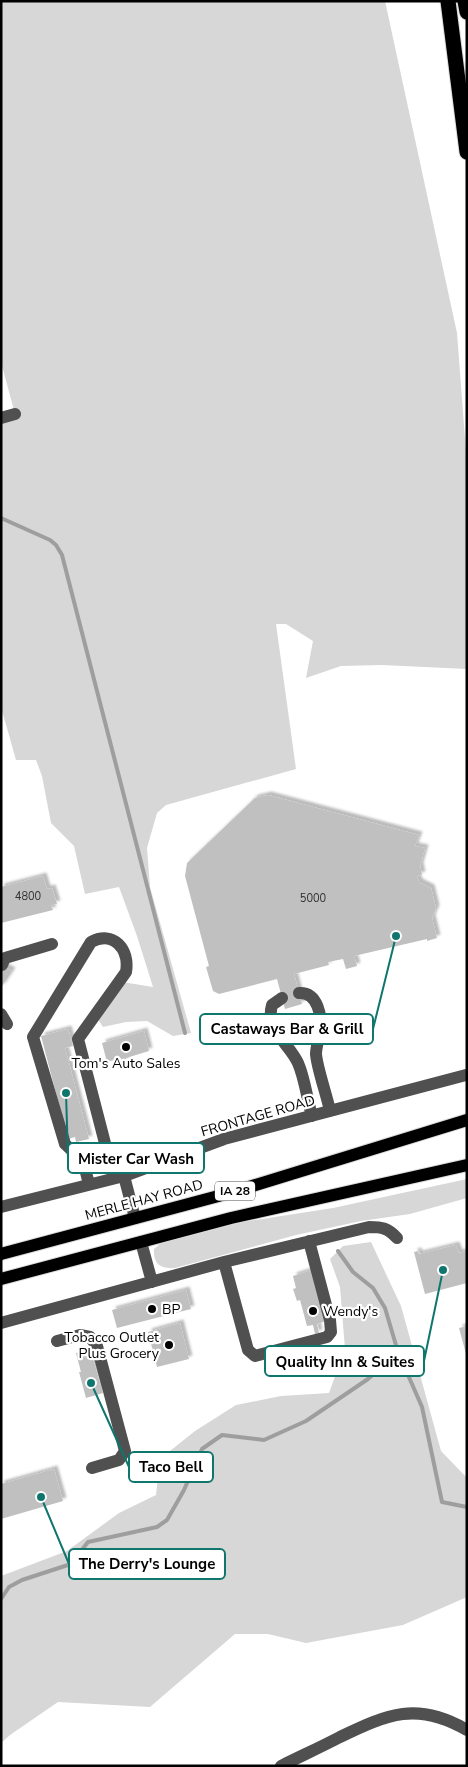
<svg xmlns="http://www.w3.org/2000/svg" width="468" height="1767" viewBox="0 0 468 1767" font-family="'Nunito Sans',sans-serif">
<defs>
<filter id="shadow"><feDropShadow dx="3.5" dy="-3.5" stdDeviation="1" flood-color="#0004"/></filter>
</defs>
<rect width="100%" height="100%" fill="#fff"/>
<path fill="#d7d7d7" d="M1,1H385L457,333L467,465V669L382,665L341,666L306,678L313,641L286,624H276L296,769L166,805L157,813L147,848L150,887L191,1033L173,1036L147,1021L126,1022L103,1027L97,1018L122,982L153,987L137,936L119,887L85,894L74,846L51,823L42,776L36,760H16L1,707V418L15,414L1,362Z
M467,1179V1198L410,1214L361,1221L296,1235L175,1268C161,1269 153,1265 154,1249L161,1243L242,1222L333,1208Z
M371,1242L401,1306L441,1451L467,1478V1597L403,1625L306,1643L268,1634H235L150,1707L58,1702L10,1735L1,1743V1576L67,1551L119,1513L156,1495L160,1459L195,1431L236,1405L281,1396L329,1393L345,1349L340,1287L330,1259L343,1246Z"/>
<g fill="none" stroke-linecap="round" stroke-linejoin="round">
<path stroke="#9e9e9e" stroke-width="4" d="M1,518L50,540L56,545L62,555L185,1033
M338,1251L353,1272L373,1288L385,1308L398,1352L422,1407L442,1502L467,1507
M1,1599L9,1587L22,1580L71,1564L88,1542L157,1527L167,1520L184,1490L202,1449L222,1435L264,1440L306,1421L368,1379L398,1352"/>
</g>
<path fill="#c0c0c0" filter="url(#shadow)" d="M268,795L419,835L415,846L425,848L420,866L422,875L417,876L419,882L431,888L436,908L432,918L437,938L427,941V939L354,956L357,966L346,969L343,959L328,962L329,965L294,974L302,1004L285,1009L277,979L219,994L213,991L206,967L209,966L185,876L187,863L255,798Z
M43,876L47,889L52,888L57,904L51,905L53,910L1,923V887Z
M1,965L12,971L1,988Z
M68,1029L73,1046L65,1048L89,1139L76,1142L75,1137L68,1139L41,1036Z
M144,1031L149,1051L126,1058V1061L122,1062L121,1058L107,1062L102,1043Z
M456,1245L459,1253L467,1251V1283L425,1294L414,1252L418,1251L419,1254Z
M312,1270L326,1321L317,1324L319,1333L315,1334L313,1325L307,1326L300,1300L297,1301L293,1289L296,1288L293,1276Z
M186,1290L191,1309L117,1328L112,1310Z
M180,1323L189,1359L157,1367L148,1332Z
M467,1326V1354H466L459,1328Z
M90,1349L103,1393L86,1398L79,1372H81L76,1353Z
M54,1469L63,1501L1,1519V1484Z"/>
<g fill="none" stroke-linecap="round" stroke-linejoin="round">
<g stroke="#dbdbdb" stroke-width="14">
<path id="major" d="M1,1254L226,1194L467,1120
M1,1279L231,1218L467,1165"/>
</g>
<g stroke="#dbdbdb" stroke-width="17">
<path id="highway" d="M448,1L467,152
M465,1L467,12"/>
</g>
<path stroke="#505050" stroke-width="12" d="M1,418L15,414
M2,965L5,958L52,944
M299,993C318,992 322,1016 320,1031C319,1039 316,1047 316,1054C317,1068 327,1096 330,1111
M282,998L272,1005C265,1030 289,1043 298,1063C305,1079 307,1099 312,1116
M1,1014L7,1024
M124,1176L135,1218
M89,1184L83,1161L65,1144L33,1037L91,942C113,930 130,949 126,972L78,1039L114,1178
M1,1207L124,1176L224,1139L466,1075
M141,1242L152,1282
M224,1262L248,1350L255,1356L327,1337L331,1332L330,1320L309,1241
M1,1323L224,1262L369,1227C382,1227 388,1228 397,1238
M57,1341L80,1335L90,1337L97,1346L125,1451L119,1460L92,1468
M281,1766C301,1756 321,1747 340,1737C388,1714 417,1701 467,1730"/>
<use href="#major" stroke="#000" stroke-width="12"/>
<use href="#highway" stroke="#000" stroke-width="15"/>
</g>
<g fill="#000" stroke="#fff" stroke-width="2">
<circle cx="126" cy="1047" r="5"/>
<circle cx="152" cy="1309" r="5"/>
<circle cx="313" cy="1311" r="5"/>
<circle cx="169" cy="1345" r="5"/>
</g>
<g text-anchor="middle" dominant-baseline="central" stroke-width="4.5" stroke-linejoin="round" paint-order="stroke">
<g font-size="11" fill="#303030">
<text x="28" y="896">4800</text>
<text x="313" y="898">5000</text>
</g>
<rect fill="#fff" stroke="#4c4c4c" stroke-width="1" x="215" y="1181.5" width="40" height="19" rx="4"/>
<g font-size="12" font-weight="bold" fill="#000">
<text x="235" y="1191">IA 28</text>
</g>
<g font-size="14" fill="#000" stroke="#fff" text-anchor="start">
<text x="126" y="1063" text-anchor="middle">Tom's Auto Sales</text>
<text x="162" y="1309">BP</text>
<text x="323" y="1311">Wendy's</text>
<text x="159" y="1337" text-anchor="end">Tobacco Outlet<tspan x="159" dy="16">Plus Grocery</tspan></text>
</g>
<g font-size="14" fill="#000" stroke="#fff">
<text transform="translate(258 1116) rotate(-16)">FRONTAGE ROAD</text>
<text transform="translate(144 1200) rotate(-15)">MERLE HAY ROAD</text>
</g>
</g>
<path fill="none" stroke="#0f766e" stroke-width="2" d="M396 936L373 1029M66 1093L68 1158M443 1270L424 1361M91 1383L129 1467M41 1497L69 1564"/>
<g fill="#0f766e" stroke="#fff" stroke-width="2">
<circle cx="396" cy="936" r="5"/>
<circle cx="66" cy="1093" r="5"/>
<circle cx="443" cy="1270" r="5"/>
<circle cx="91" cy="1383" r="5"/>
<circle cx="41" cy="1497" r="5"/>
</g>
<g fill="#fff" stroke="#0f766e" stroke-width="2">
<rect x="200" y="1014" width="173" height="30" rx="5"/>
<rect x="68" y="1143" width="136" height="30" rx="5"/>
<rect x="265" y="1346" width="159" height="30" rx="5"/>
<rect x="129" y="1452" width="84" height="30" rx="5"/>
<rect x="69" y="1549" width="156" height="30" rx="5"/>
</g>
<g font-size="15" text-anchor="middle" font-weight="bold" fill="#000">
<text x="287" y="1034">Castaways Bar &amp; Grill</text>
<text x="136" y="1164">Mister Car Wash</text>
<text x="345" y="1367">Quality Inn &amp; Suites</text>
<text x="171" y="1472">Taco Bell</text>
<text x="147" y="1569">The Derry's Lounge</text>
</g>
<rect width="468" height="1767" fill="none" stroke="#000000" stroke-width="5"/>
</svg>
